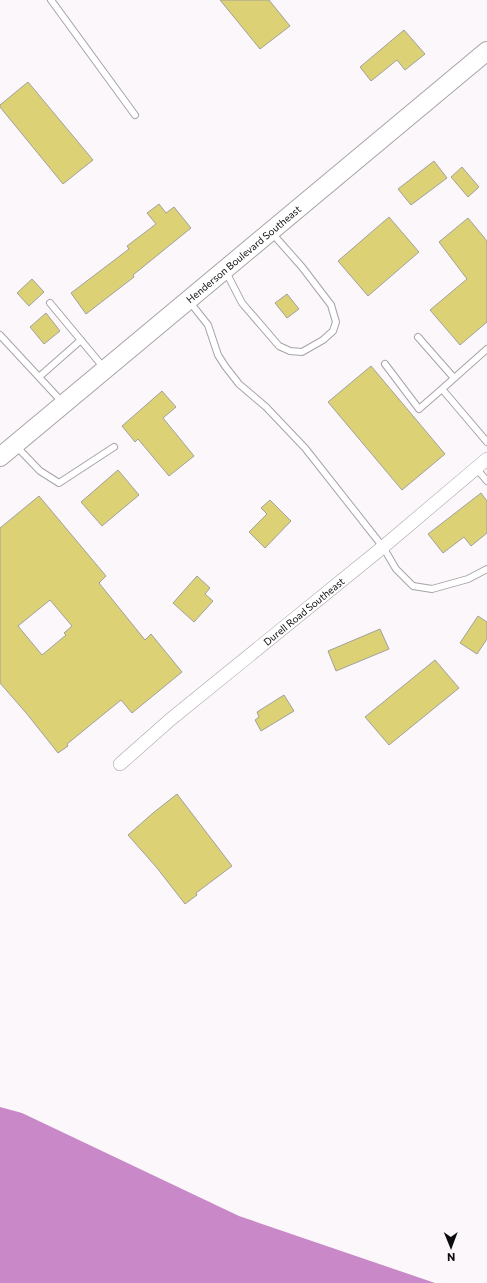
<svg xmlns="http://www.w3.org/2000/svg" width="487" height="1283" viewBox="0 0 487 1283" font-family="Commissioner,sans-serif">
<rect width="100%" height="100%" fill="#fbf7fb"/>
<path fill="#c989c8" d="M0,1107L22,1113L239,1216L435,1283H0Z"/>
<path fill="#ddd175" stroke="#a1a19c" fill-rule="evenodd" d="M220,0H269L290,26L260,49Z
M404,30L425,54L405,70L397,60L371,81L360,67Z
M28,82L93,160L63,184L0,107V105Z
M434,161L447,178L411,205L398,189Z
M462,167L479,187L468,197L451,177Z
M159,204L166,213L174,207L191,228L133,275L134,277L86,314L71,293L129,249L127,246L156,224L147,213Z
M389,217L419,252L368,296L338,261Z
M468,218L487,241V322L460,345L430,310L467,279L439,242Z
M32,279L44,292L29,306L17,293Z
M287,294L299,309L287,318L275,303Z
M46,313L60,331L44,344L30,327Z
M371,366L445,454L402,490L328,402Z
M162,391L176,407L163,418L194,456L169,476L138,439L135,442L122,426Z
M118,470L139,495L102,526L81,502Z
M481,493L487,501V533L471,546L464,537L443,553L428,534Z
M39,496L106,576L99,583L145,640L151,634L182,672L132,713L121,700L67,744L68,746L58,753L27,714L0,683V528ZM50,600L72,626L64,633L66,635L42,655L18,626Z
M270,500L291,521L265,548L249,532L267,514L261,508Z
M197,576L210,588L205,594L213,601L194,622L173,603Z
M478,616L487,622V639L477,654L460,643Z
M380,629L389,649L336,671L328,651Z
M435,660L459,688L389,745L365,717Z
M284,695L294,711L261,731L255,720L259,717L257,712Z
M177,794L232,866L196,893L197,895L185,904L157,868L128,835L153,813Z"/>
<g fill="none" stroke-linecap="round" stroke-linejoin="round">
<g stroke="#a7a3a7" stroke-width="8">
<path id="lane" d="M51,0L135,115
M226,272L242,303L279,346L290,351L302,352L323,340L333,331L336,322L331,305L302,267L271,232
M189,301L208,325L218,355L225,366L239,384L266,407L305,448L383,547L396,569L413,586L432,589L468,579L487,569
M50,303L104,368
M0,335L63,403
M418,337L454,378
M385,364L419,409L442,389L487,442
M39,377L81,340
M442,389L487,349
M16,446L40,471L59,483L114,447
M476,468L487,481"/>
</g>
<g stroke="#a7a3a7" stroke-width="14">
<g id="street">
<path id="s1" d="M120,764L171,719L383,547L487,459"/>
</g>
</g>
<g stroke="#a7a3a7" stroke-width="20">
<g id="secondary">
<path id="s2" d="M0,457L487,51"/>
</g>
</g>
<use href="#lane" stroke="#fff" stroke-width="6"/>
<use href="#street" stroke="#fff" stroke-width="13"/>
<use href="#secondary" stroke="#fff" stroke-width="18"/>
</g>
<g text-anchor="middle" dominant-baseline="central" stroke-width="3.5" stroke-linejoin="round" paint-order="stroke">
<g font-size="10" fill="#0d0c0d" stroke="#fbf7fb">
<text stroke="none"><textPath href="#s2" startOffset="317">Henderson Boulevard Southeast</textPath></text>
<text stroke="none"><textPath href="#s1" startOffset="239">Durell Road Southeast</textPath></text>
</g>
</g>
<g transform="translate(451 1247) rotate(179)" stroke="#fbf7fb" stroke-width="3" paint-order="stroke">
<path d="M0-3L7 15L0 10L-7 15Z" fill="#0d0c0d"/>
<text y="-6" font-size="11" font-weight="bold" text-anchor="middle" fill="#0d0c0d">N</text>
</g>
</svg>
